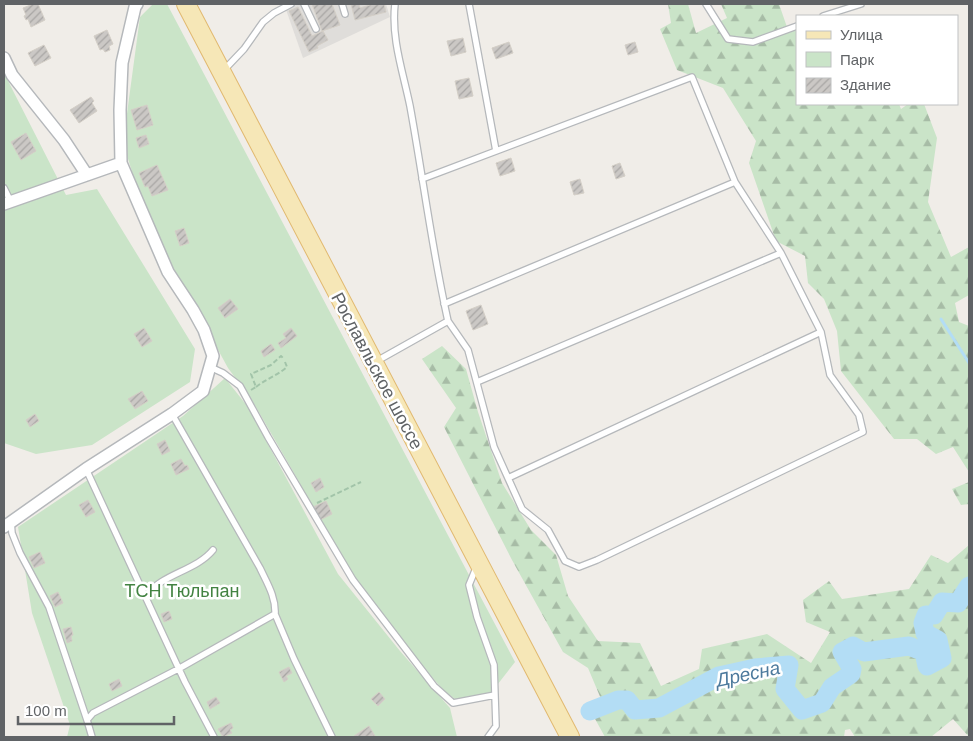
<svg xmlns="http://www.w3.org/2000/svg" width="973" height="741" viewBox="0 0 973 741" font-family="Arial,sans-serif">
<defs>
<pattern id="forest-firs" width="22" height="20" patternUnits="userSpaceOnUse" patternTransform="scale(1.25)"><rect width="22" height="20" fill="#cae4c8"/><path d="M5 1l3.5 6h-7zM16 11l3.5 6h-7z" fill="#a7bca6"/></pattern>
<pattern id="building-hatch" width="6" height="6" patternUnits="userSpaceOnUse" patternTransform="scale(1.25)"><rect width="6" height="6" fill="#cbc8c5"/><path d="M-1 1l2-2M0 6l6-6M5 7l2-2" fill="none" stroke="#a8a6a4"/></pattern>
</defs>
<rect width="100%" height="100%" fill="#f0ede8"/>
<path fill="#dfddda" d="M284,4H386L390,17L303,58Z"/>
<path fill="#cae4c8" d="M153,4H167L515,662L487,698L458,701L445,692L408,650L345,569L298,480L253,402L228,368L148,222L123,143L140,17Z
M4,73L66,195L97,189L195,349L190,382L92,445L36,454L4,443Z
M225,378L248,407L338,574L400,651L450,708L457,737H67L70,725L32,613L18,527L183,416Z"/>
<path fill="url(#forest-firs)" d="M668,4H688L696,33L727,18L721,4H779L788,30L797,29V104H899L901,109L908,104H924L937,138L928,202L951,257L969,247V295L955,303L959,322L969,326V472L953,447L936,454L917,439H894L841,371L837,331L824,299L808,283L805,256L776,241L749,163L756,141L723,88L677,70L660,29L671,23Z
M442,346L466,369L478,412L502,483L531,530L556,555L568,596L598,641L640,643L661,686L699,669L702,649L767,634L811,663L830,632L806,622L803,600L829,581L842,599L909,589L931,555L948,563L969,545V737L953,719L931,737H855L850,729L845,730L844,737H605L594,717L604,706L588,668L563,652L512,560L444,427L456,408L422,359Z
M969,482V504L961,505L952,489Z"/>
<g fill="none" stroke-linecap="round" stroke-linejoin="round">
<path stroke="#b3ddf5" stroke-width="3" d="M941,319L969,363"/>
<path stroke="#b3ddf5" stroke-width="19" d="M590,711L618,700H627L635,710L659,708L719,676L755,668L789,665L785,689L802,710L822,703L832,687L851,674L852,669L842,652L853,646L864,652L909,646L924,652L927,666L942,658L938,640L925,633L923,623L926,615H934L942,602L958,603L969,586"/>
</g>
<path fill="url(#building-hatch)" stroke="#d4cfc7" d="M33,4H38L45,20L31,27L28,19L26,20L24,16L26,15L23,8Z
M312,4H332L340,25L322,31Z
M351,4H359L360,8L373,4H384L386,12L355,20Z
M298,7L312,36L323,31L328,40L317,46L318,48L309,52L289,11Z
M107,30L113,44L109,46L110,50L105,52L103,49L100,50L94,36Z
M463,38L466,52L451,56L447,41Z
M509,42L513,53L496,59L492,48Z
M635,42L638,52L628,55L625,45Z
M44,45L51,58L35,66L28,53Z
M469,78L473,96L459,99L455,81Z
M91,97L94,101L92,103L97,111L79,123L70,110Z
M147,105L153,125L137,130L131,110Z
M26,133L36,151L21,160L11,142Z
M146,135L149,144L139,148L136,138Z
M511,158L515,171L500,176L496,163Z
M620,163L625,176L616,179L612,166Z
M157,165L168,190L152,196L148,186L145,187L139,173Z
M580,179L584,193L574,195L570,182Z
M184,228L189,243L180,246L175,231Z
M230,299L238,309L225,318L218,308Z
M481,305L488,324L473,330L466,311Z
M144,328L152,341L142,347L134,334Z
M291,328L297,336L281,348L278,343L286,338L283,334Z
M271,344L275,350L264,357L261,351Z
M142,391L148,401L135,409L128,399Z
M35,414L39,421L30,427L26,420Z
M165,440L170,451L162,455L157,444Z
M181,459L185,466L187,465L189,469L176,475L171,464Z
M320,478L324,487L316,492L311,483Z
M88,500L95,512L86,517L79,505Z
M326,501L332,514L320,520L313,507Z
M40,552L45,563L34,568L29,557Z
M58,592L63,603L55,607L50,596Z
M169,611L172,619L164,622L161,614Z
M71,627L73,635L71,636L72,641L67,643L63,629Z
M289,667L292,673L286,676L288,679L284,682L279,672Z
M119,679L122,686L112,691L109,684Z
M379,692L385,699L378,706L371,699Z
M216,697L220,703L210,709L207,702Z
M231,723L233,728L230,730L232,733L223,737L218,729Z
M369,726L375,736L354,737V736Z"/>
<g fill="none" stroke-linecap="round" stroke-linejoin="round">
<g stroke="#b5b8bb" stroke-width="8">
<path id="lane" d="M304,4L316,29
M342,4L345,14
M469,4L496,151
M706,4L728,39L753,42L797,26
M823,16L861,4
M224,70L244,49L263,22L274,13L291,4
M422,179L692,77L735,182L781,253L821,332L830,375L859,415L863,432L597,560L579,567L565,561L548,530L522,509L494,447L468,350L448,321
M4,188L10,200
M444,304L735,182
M375,362L448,321C432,250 423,177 410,106C403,72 391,38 395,4
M210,367L223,373L240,386L268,437L353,580L434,686L453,703L495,695
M477,382L781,253
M86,469L185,682L214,737
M508,478L821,332
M11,522L12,533L20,553L49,607L87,720
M476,568L469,585L477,617L494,665L496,726L488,737
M146,596C161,574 196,571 213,550
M275,614L294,659L332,737
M92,737L87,720L93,713L180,668L275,614C276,597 267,583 260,568L172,414"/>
</g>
<g stroke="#b5b8bb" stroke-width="14">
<path id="street" d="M4,58L12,75L64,140L87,175
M4,204L121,163
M4,527L86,469L172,414L203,391L213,356L204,330L193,310L168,272L121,163L120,110L122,63L135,7L137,4"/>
</g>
<g stroke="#e1b970" stroke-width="20">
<path id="primary" d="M186,4L570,737"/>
</g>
<path stroke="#a2c4a9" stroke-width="2" stroke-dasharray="5 2.5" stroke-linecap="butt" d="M256,387C266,379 278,375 287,367L285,362
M251,390L256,387L251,374L271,365L281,356L283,358
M317,503L361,482"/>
<use href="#lane" stroke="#fff" stroke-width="5.5"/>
<use href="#street" stroke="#fff" stroke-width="11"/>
<use href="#primary" stroke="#f6e7b7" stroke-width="18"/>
</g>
<g text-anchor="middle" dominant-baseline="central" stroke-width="5" stroke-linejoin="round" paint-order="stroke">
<g font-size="18" fill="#606366" stroke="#fff">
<text transform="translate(377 371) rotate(62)">Рославльское шоссе</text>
</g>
<g font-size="18" fill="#438342" stroke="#fff">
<text x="182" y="591">ТСН Тюльпан</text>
</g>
<g font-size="19" font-style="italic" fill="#4d7a9d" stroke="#fff">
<text transform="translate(748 674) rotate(-12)">Дресна</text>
</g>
</g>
<rect width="973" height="741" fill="none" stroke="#606366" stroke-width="10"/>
<rect x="796" y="15" width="162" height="90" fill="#ffffff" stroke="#bfc1c2"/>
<rect x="806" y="31" width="25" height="8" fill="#f6e7b7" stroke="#bfc1c2"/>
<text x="840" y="40" font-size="15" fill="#606366">Улица</text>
<rect x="806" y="52" width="25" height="15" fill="#cae4c8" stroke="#bfc1c2"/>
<text x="840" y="65" font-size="15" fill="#606366">Парк</text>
<rect x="806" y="78" width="25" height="15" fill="url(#building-hatch)" stroke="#bfc1c2"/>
<text x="840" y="90" font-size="15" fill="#606366">Здание</text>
<path d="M18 716v8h156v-8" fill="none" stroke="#606366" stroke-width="2.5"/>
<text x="25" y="716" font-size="15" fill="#606366" stroke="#ffffff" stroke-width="4" paint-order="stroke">100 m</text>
</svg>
